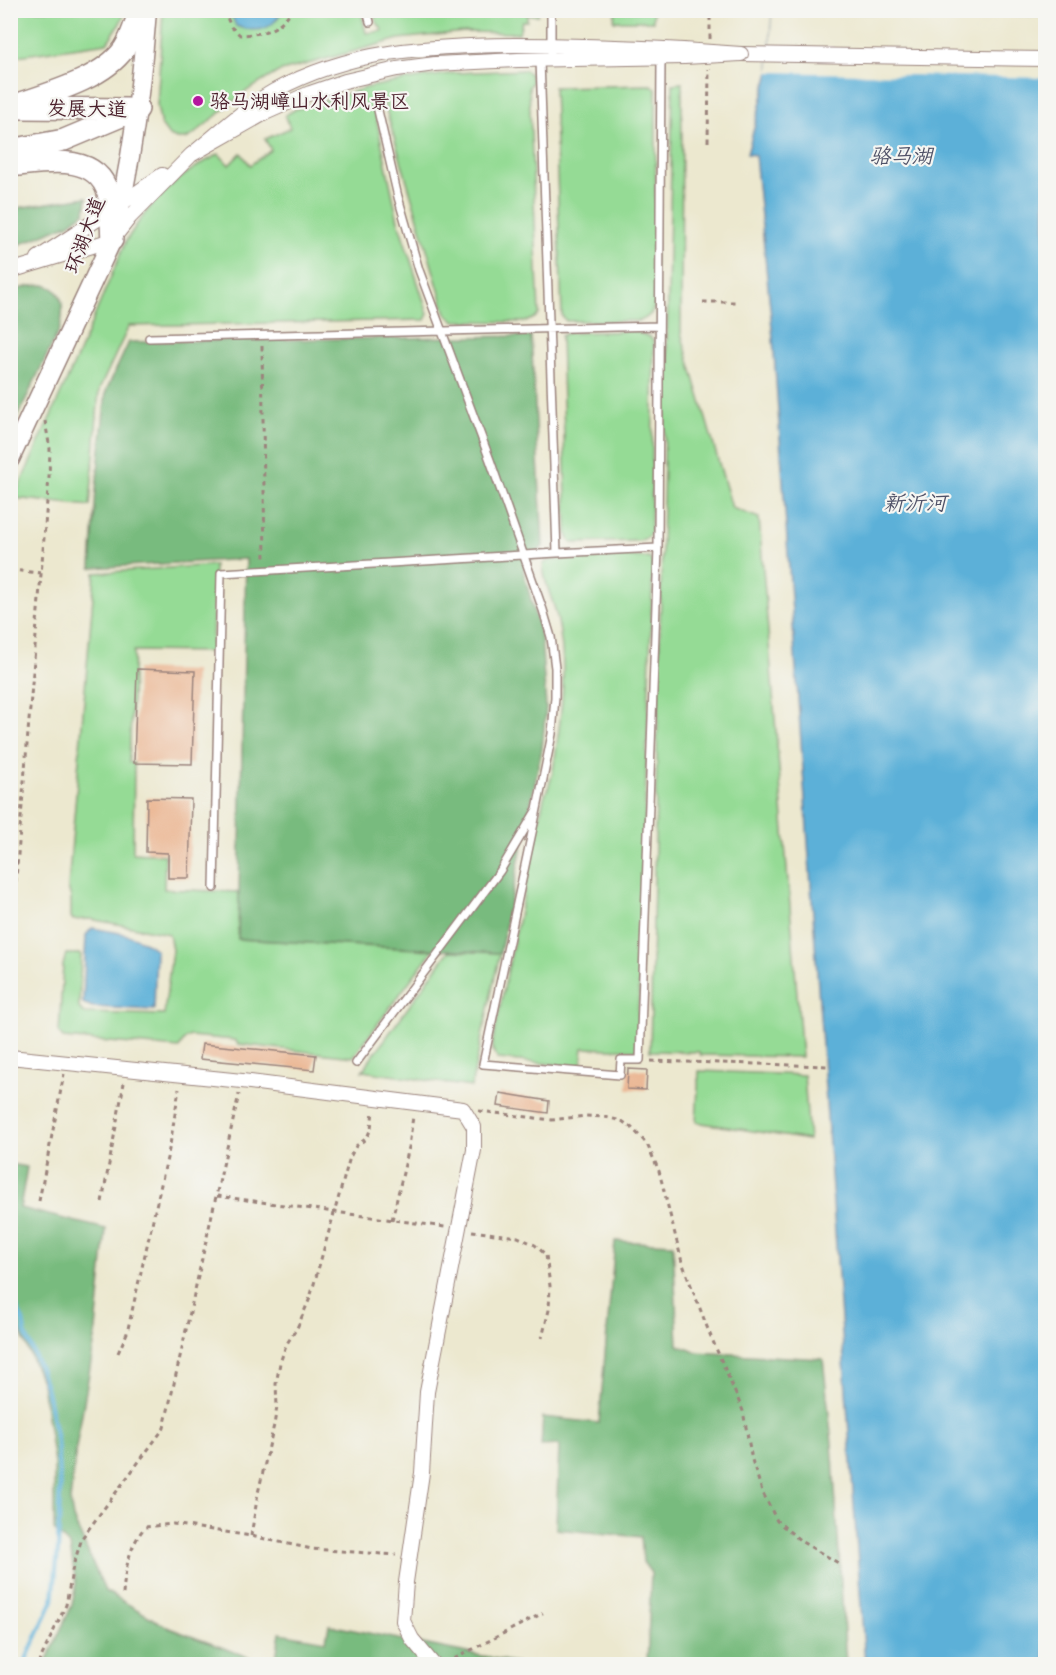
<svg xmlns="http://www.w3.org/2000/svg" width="1056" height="1675" viewBox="0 0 1056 1675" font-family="'Comic Neue','LXGW WenKai TC',sans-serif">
<rect width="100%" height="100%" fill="#f6f6f2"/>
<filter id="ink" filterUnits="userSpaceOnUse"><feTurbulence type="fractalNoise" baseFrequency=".0167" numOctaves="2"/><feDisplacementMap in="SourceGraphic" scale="12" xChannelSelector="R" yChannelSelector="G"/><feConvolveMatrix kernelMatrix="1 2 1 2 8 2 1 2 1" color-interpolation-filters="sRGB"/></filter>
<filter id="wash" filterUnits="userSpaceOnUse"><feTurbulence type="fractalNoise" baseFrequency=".008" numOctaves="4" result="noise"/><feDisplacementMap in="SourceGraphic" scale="24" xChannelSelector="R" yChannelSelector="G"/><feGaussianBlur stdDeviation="1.35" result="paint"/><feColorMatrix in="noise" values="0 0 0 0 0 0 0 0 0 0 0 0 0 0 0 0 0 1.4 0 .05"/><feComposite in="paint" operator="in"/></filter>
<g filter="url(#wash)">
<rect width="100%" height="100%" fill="#ece8cf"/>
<path fill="#95db95" stroke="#707d60" stroke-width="1.5" d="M11,10H126V11L119,25L107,43L11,57Z
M163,11H361L366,33L383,31L376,21L374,11H538V15H527V21H522L519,33L464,32L399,39L278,72L245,92L193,135L186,139H177L169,136L161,125L157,106Z
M615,11H653V21H614Z
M525,70L530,74L532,82L529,87L539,314C534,320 529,321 521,322L455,321L446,314L382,96L372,98L398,221L428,314L425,320L129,326L99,390L90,506L14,498L78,355L126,241C151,200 176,176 219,154L229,165L241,153L250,165L271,150L265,139L290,128L285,115L296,109L369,87L418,78L455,73Z
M682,83L681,333L732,508L759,518L802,1057L700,1055L699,1052L650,1051L673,84Z
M651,85L656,89L655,303C653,313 649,317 640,321H566L562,316L554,87Z
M634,331L650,337L654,342L651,532L647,538L639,541L573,543L569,540L567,534L561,336L567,333Z
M631,556L649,558L653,563L637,1050L583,1048L581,1067L498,1059L493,1051V1041L544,797C553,780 554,764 557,744C563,701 567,661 557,617C553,599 543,582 543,564L549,560Z
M214,565L212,652L134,651L129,762L134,763L133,853L165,855L164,889L239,892L238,939L433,950L353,1057L238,1044L235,1040L190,1036L184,1040L179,1048L63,1038L59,1033L63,965L66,954H81L79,1008L84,1013L164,1015L172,950L169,934L90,919L73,920L71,917V898L68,887L95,573Z
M449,951L500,953L471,1087L362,1071Z
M699,1071L804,1075L809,1140L696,1122Z"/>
<path fill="#78bb7e" stroke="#616d54" stroke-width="1.5" d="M87,197L85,212L69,224L11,248V209Z
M44,285C45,285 53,288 54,289C65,298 63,316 60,328L11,430V291L30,286Z
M531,336L543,546L523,570L541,637L546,707L542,749L500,953L238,939L246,559L91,568L96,490L106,391L129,342Z
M10,1164L27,1167L20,1208L106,1229L95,1339L76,1448L70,1501L73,1518L105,1591L169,1628L267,1664H45L72,1605L76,1584L70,1546L54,1530V1464L42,1383L11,1309Z
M615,1241L673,1244L678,1345L695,1352L823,1359L832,1443L846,1664H647L651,1573L643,1562L641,1537L556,1529L559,1445L541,1446L543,1417L599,1423Z
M329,1625L512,1662L521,1664H275L280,1633L326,1641Z"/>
<path fill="#5cb0d8" stroke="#536882" stroke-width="1.5" d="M230,11V10L282,11C271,32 257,33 236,26Z
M772,11H1045V1664H865L773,338L755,155L747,154L769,72Z
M92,928C118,933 135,933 156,950L154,1010L92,1007L83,1003L86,935Z"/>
<path fill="#ece8cf" d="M772,12L1045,16V78L769,72Z"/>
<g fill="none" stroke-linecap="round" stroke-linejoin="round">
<path stroke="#5cb0d8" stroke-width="4.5" d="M10,1293L23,1321L25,1333L40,1369L47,1391L57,1441L60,1488L58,1549L53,1600L24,1664"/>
</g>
<g id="blocks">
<path fill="#ebb895" d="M137,669L195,671L192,764L134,763Z
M147,798L191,799L189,878H168V853L146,852Z
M202,1044L316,1055L314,1070L200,1059Z
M628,1069L647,1070L646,1090L627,1089Z
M500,1093L549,1101L548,1113L498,1106Z"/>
</g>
</g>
<g filter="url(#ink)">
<use href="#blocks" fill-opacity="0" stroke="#9b847d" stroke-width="1.5"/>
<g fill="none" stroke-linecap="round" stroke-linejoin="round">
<g stroke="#9b847d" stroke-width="10">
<path id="service" d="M367,10L370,22
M551,10V59
M540,60L557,553
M149,338L659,326
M537,809L483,1064L620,1075L621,1060H640L658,548L661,57
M214,888L221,573L557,553L658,548
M356,1063L500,871L537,809L552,734L555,697V668L551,637L543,610L490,460L419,270L398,197L377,106"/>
</g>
<g stroke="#9b847d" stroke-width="16">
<path id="minor" d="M683,50C627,47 570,45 514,45C429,46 351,49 274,91C246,107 216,135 191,155L265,113L310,93L345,81L397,69L435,64L518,60L684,57
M741,54L1046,59
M38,258L121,204L162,175
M10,271L112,240L130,217L191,155
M10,1057L242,1081L463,1109L474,1127V1150L427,1392L422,1473L406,1582L403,1621L412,1639L433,1664"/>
</g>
<g stroke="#9b847d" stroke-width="21">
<path id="secondary" d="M10,459L112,240C132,165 141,88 147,10"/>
</g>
<g stroke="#9b847d" stroke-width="24">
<path id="primary" d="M10,107C46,94 102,80 124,49C132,37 135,23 140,10
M21,108L128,109
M10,150L64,140L138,109
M10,166C43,163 96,151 108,193C111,205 111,227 112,240"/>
</g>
<path stroke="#9b847d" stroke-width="3" stroke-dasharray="4.5 4.5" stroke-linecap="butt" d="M224,10L231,27L240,35C264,34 277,31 292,10
M710,39V10
M708,142L709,69
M703,302H736
M262,346L265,562
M10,570L41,573
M10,825L20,827
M10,899L15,891L49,477L50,449L45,421
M651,1061L830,1066
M479,1111L552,1120L585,1116L605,1117L622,1121L632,1128L647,1144L659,1171L682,1262L709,1332L743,1411L752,1460L762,1491L777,1521L802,1542L840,1564
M217,1196L445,1227
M39,1201L64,1074
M102,1202L124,1083
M392,1220L409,1147L413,1116
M472,1231L518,1237L535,1245L546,1255L550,1286L549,1310L542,1338
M118,1353L127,1333L170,1145L179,1089
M251,1536L258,1493L274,1425L277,1407L276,1384L280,1363L286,1345L297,1328L310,1298L350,1157L356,1146L367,1138L371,1128L373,1111
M123,1594C125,1570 129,1546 145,1527L173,1524L251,1536L312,1549L396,1555
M446,1663L543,1613
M38,1664L66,1605L73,1566L82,1538L164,1428L239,1094"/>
<use href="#service" stroke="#fff" stroke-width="7"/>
<use href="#minor" stroke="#fff" stroke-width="14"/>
<use href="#secondary" stroke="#fff" stroke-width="18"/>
<use href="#primary" stroke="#fff" stroke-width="21"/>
<g stroke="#9b847d" stroke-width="16" stroke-linecap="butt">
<path id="minor-bridge" d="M683,50L741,54L684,57"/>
</g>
<use href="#minor-bridge" stroke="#fff" stroke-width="14"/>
</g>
</g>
<circle fill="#b5179e" stroke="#f6f6f2" stroke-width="2" cx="198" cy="101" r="6"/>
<g text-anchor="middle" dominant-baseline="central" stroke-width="4.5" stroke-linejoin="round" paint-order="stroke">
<g font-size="20" fill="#4a1f2b" stroke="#f6f6f2" text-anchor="start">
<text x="210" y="101">骆马湖嶂山水利风景区</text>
</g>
<g font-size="20" fill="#4a1f2b" stroke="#f6f6f2">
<text transform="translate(87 109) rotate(1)">发展大道</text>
<text transform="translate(85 235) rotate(-70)">环湖大道</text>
</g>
<g font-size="21" font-style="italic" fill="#505268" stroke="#f6f6f2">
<text x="901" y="156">骆马湖</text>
<text x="915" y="503">新沂河</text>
</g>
</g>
<rect width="1056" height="1675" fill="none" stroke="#f6f6f2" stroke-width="36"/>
</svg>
